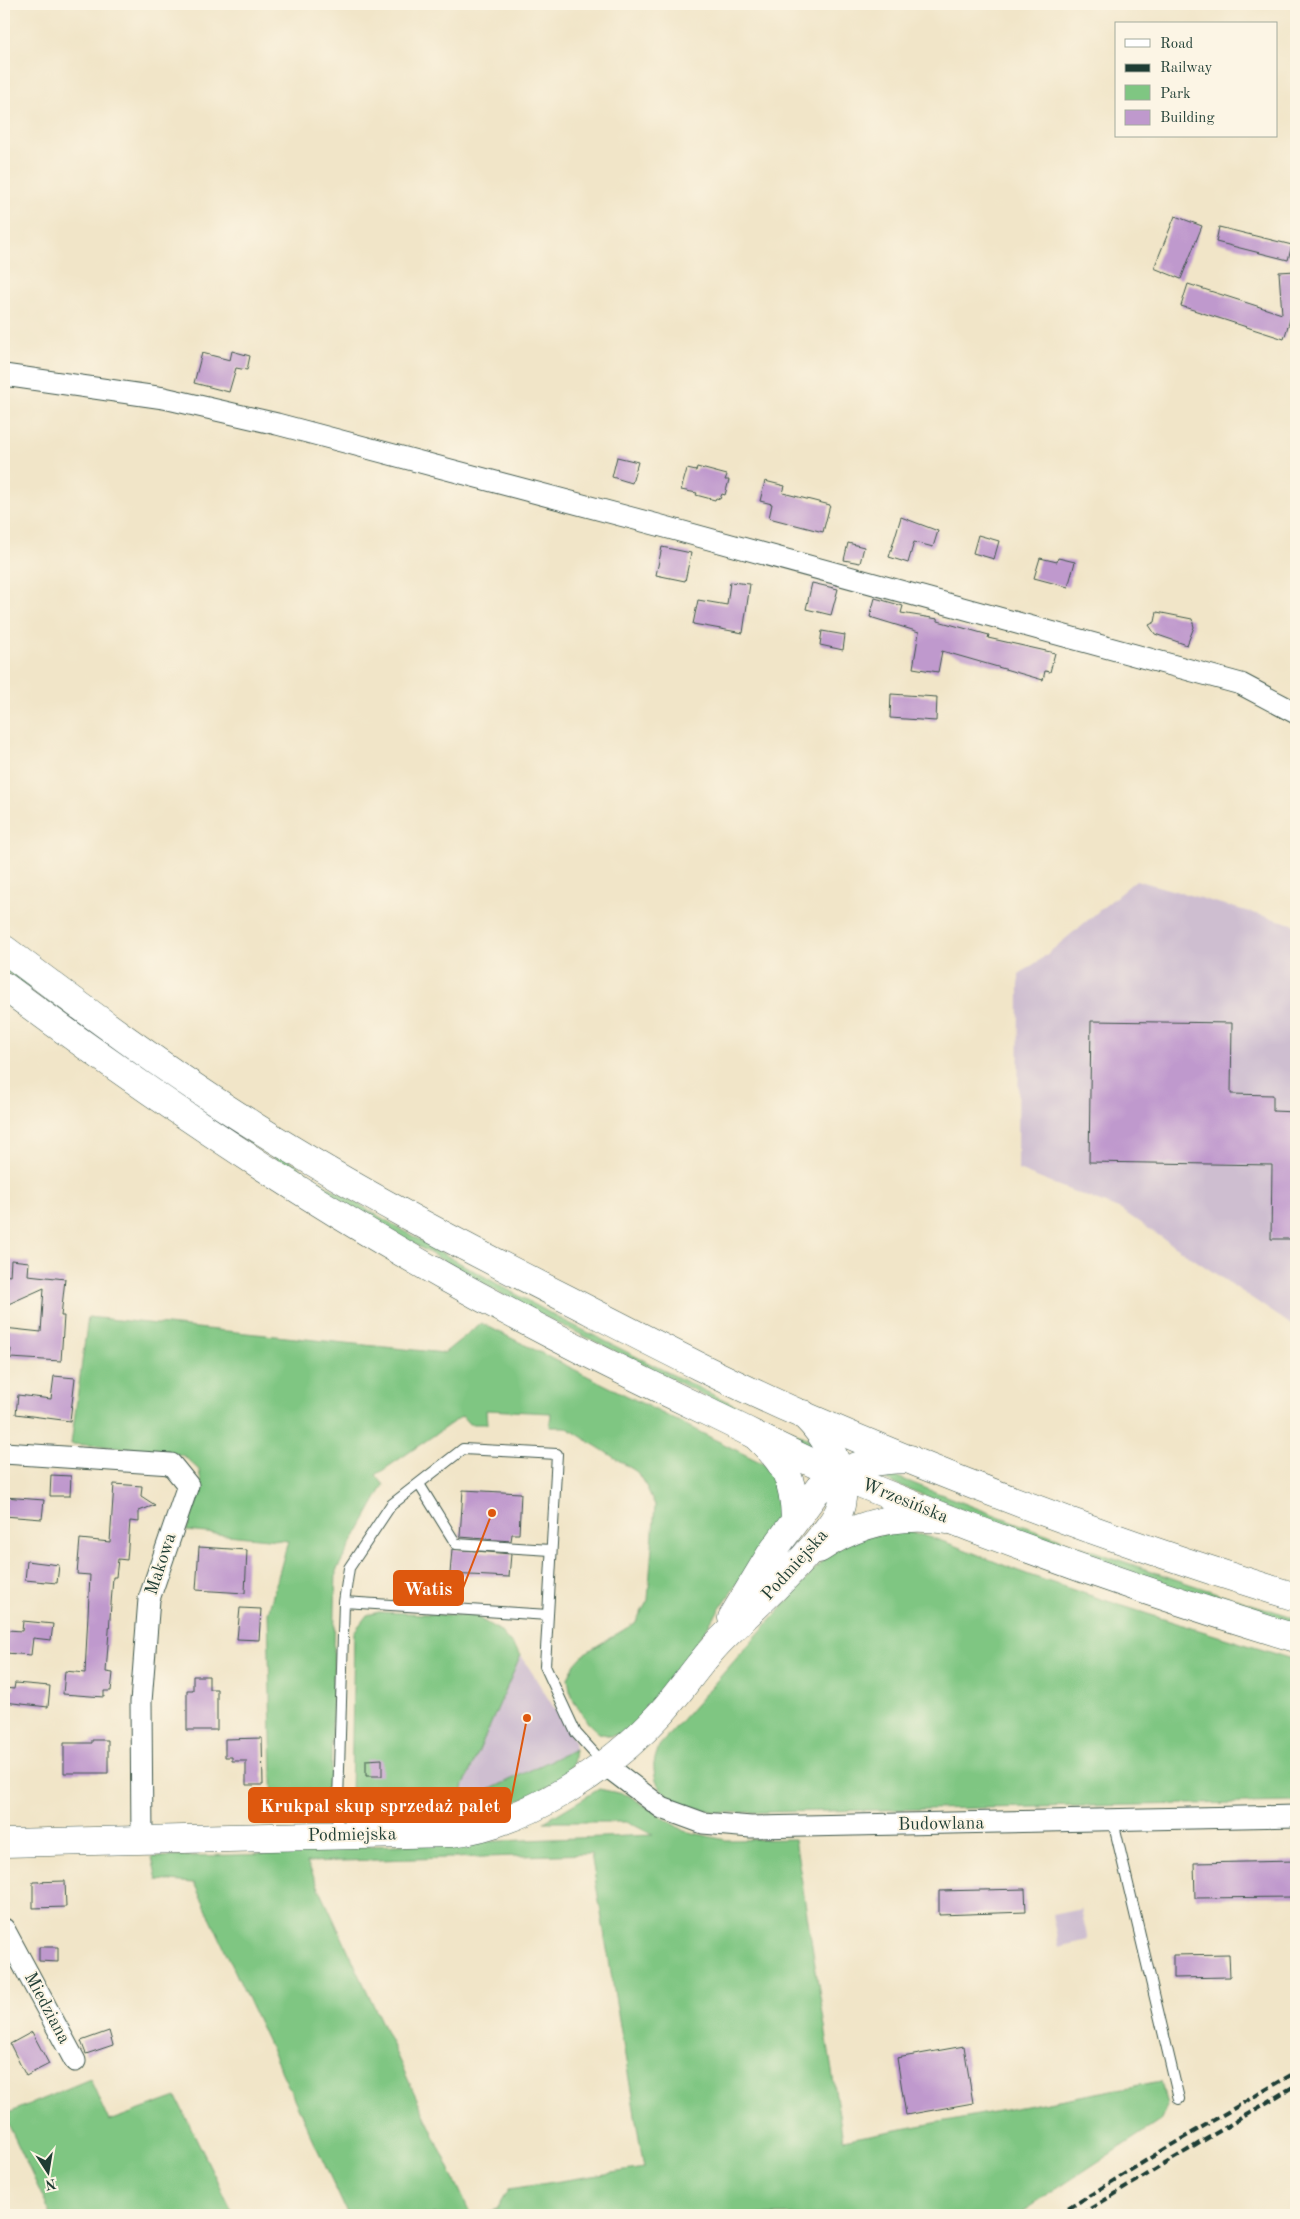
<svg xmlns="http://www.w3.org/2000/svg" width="1300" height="2219" viewBox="0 0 1300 2219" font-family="'Old Standard TT',serif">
<rect width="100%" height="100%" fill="#fcf5e5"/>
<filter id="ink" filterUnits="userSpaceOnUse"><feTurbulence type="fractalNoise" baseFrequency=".02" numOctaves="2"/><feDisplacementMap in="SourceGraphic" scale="10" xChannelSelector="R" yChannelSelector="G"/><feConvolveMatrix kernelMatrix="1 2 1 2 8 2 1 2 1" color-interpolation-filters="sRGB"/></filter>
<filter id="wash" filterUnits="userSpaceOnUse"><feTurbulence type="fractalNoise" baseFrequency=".0096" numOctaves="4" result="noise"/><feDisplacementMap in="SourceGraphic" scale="20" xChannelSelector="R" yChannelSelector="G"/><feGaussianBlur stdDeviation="1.12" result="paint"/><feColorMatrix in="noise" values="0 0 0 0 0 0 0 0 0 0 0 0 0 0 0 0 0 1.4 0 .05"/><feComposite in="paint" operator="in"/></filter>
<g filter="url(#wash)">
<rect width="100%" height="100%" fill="#f1e5c8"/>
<path fill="#cebed0" d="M1136,880L1296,925L1295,1072L1296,1073V1328L1121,1210L1018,1170L1019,974L1040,960Z
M521,1655L574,1740L575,1749L459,1804L464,1785Z
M1081,1909L1088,1940L1059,1947L1052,1915Z"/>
<path fill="#7fc682" stroke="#4f825b" d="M4,963L326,1185L442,1253L557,1317L705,1391L809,1439L817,1451L519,1304L365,1216L210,1117L4,971Z
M88,1317L444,1353L481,1323L776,1470L784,1499L781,1520L648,1713L628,1732L611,1736L599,1733L588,1723L571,1696L568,1678L575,1664L585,1653L635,1623L648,1600L655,1505L647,1488L637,1472L566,1427H550L551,1413L486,1410L487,1424H469L462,1416L376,1475L384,1485L336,1571L330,1801L320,1817L273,1816L268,1613L288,1541L186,1531L202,1489L199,1470L184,1456L163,1450L71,1444Z
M875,1468C1013,1524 1153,1574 1296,1618V1627L1133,1577L862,1471Z
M904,1531C948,1539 989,1561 1032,1576C1120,1606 1208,1633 1296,1660V1706L1293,1708L1292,1769L1294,1782H1296V1802L719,1813C692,1806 656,1803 654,1769C653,1762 657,1753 659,1746L827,1556L855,1538Z
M379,1612L475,1616L500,1631L521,1655L464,1785L459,1804L575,1749L573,1764L562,1778L533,1795L466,1822L373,1825L356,1810L351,1796L354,1632L367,1615Z
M599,1789L628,1795L684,1831L726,1840L795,1839L843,2140L1161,2081L1167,2106L1160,2121L1017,2215H477L497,2209L509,2189L644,2168L591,1854L307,1862L471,2215H348L194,1883L157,1880L152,1857L271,1854L270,1850L653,1835L628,1822H544Z
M90,2079L109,2121L176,2097L234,2215H51L4,2115Z"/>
<g id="blocks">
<path fill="#bf99cd" d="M1175,216L1202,226L1181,279L1154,268Z
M1219,227L1292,245L1288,260L1216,242Z
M1296,271V300L1284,339L1181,306L1188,284L1282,314L1279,272Z
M232,351L250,356L247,370L236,368L229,392L194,383L202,353L230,360Z
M617,457L638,462L632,483L612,477Z
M697,467L727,475L725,480H729L725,495L722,494L720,499L716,498L715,500L696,495L697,493L681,490L687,469L696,471Z
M765,481L785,486L783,493L830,505L823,532L769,518L772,504L760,501Z
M901,517L938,531L933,547L914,542L908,563L889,557Z
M978,535L999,541L994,559L973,553Z
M848,543L864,547L860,563L844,560Z
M662,547L691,553L685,581L656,575Z
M1040,558L1057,562L1058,558L1075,562L1068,587L1034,578Z
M730,582L750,584L743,633L693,624L698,600L727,605Z
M812,583L838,589L831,615L806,609Z
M875,598L903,606L901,613L938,619V621L989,635L988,638L1055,653L1050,672L1045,671L1043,680L942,651L938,672L913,668L919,632L870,617Z
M1157,612L1192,619L1194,627L1187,645L1155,634L1149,625L1155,622Z
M822,631L845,635L843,650L820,645Z
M891,694L937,697L936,721L890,718Z
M1091,1021L1232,1023L1231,1094L1273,1095V1111L1296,1112V1239H1271L1272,1165L1089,1162Z
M11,1260L29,1262L28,1275L65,1279L61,1316H64L61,1361L10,1358L11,1349L4,1348V1328L41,1332L44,1288L4,1306V1275L10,1276Z
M54,1376L75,1378L70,1421L16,1414L18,1395L51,1399Z
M51,1475L71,1476L70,1496H50Z
M114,1484L142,1486L141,1496L155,1505L139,1511V1522L130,1521L127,1560L118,1559L116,1577H113L106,1672L113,1673L111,1691H104V1697L63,1694L65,1671L85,1673L90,1575L77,1574L80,1539L110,1542Z
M463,1490L521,1493L519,1534H512L511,1541L460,1537Z
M4,1497L44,1500L42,1519L4,1516Z
M199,1547L247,1550L245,1593L196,1590Z
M452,1549L511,1554L509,1577L450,1574Z
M27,1561L59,1565L57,1583L25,1580Z
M240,1608L261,1609L259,1640L237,1639Z
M23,1621L53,1624L51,1640L33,1638L31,1655L6,1653L8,1630L22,1631Z
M193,1676H209V1689H217V1730H187V1690H193Z
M15,1683L50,1686L48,1707L4,1702V1688L14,1689Z
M262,1738L263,1785H246V1761H232V1757H225V1739Z
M92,1740H108V1773H64V1743H92Z
M382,1759V1776H366V1760Z
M1296,1861V1897L1195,1898L1194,1863Z
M65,1881L66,1907L33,1908V1882Z
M1025,1889L1026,1912L939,1915V1891Z
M39,1947H58V1962L39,1961Z
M1229,1954L1230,1977L1173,1978V1955Z
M109,2031L113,2045L86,2054L81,2041Z
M32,2032L49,2064L26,2076L10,2044Z
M964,2046L973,2103L906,2115L897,2058Z"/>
</g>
</g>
<g filter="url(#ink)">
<use href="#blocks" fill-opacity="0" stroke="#3e564a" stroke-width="1"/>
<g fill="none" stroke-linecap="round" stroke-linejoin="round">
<g stroke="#3e564a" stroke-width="12">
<path id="lane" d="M419,1484L456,1544L551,1550
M344,1602L349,1568L391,1505L463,1449L557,1454L548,1615
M1113,1821L1179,2099
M337,1835L344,1602L548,1615L545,1666L576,1733L603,1763"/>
</g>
<g stroke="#3e564a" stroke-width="23">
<path id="street" d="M4,375L164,398L277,424L658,525L1241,684L1296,713
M4,1453L171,1464L188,1485L149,1599L141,1702L142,1840
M604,1764L662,1808L703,1823L751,1827L1296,1816
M4,1929L75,2061"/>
</g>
<g stroke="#3e564a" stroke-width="29">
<path id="secondary" d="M756,1436C785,1463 794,1479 795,1519
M819,1549C857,1523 901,1513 947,1520
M732,1618L770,1555L819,1488C849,1463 873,1460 910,1459
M4,1843L451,1833C527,1824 610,1769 661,1713C682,1690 699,1662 721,1640C755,1606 791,1575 821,1537C829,1527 838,1518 841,1505C848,1472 826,1436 803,1414"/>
</g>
<g stroke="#3e564a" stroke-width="29">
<path id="primary" d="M4,949C85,1010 168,1072 254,1126C355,1190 460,1245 567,1299C645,1339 723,1380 803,1415C964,1485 1128,1546 1296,1597
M4,986C145,1091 290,1190 443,1276C530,1325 619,1370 710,1413C754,1434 797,1457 842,1476C991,1538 1142,1592 1296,1638"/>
</g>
<use href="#lane" stroke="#fff" stroke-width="10"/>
<use href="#street" stroke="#fff" stroke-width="21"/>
<use href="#secondary" stroke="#fff" stroke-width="28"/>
<use href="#primary" stroke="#fff" stroke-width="28"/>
<path stroke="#1f3d34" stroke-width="4" stroke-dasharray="8 4" stroke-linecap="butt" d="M1058,2215L1168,2147L1296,2072
M1080,2215L1296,2085"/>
</g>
</g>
<g text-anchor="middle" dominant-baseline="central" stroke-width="4" stroke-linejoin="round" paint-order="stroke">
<g font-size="18" fill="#1f3d34" stroke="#fcf5e5">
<text transform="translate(905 1501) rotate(22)">Wrzesińska</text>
<text transform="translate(161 1564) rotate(-72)">Makowa</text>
<text transform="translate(795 1565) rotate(-48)">Podmiejska</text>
<text transform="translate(941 1824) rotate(-1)">Budowlana</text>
<text transform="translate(352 1835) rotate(-1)">Podmiejska</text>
<text transform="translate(47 2008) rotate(62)">Miedziana</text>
</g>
</g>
<path fill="none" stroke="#de580e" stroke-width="2" d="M492 1513L463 1588M527 1718L510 1805"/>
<g fill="#de580e" stroke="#fcf5e5" stroke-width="2">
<circle cx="492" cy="1513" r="5"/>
<circle cx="527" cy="1718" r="5"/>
</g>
<g fill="#de580e" stroke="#de580e" stroke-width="2">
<rect x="394" y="1571" width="69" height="34" rx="5"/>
<rect x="249" y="1788" width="261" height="34" rx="5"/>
</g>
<g font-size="19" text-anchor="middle" font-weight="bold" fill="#fff">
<text x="428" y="1595">Watis</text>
<text x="380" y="1812">Krukpal skup sprzedaż palet</text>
</g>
<rect width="1300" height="2219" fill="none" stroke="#fcf5e5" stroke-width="20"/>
<rect x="1115" y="22" width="162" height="115" fill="#fcf5e5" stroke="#a4ab9e"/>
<rect x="1125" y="39" width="25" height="8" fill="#ffffff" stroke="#a4ab9e"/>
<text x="1160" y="48" font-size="15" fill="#1f3d34">Road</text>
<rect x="1125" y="64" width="25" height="8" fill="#1f3d34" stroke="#a4ab9e"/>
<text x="1160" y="72" font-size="15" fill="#1f3d34">Railway</text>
<rect x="1125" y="85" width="25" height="15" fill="#7fc682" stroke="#a4ab9e"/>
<text x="1160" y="98" font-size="15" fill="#1f3d34">Park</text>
<rect x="1125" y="110" width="25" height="15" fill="#bf99cd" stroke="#a4ab9e"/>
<text x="1160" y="122" font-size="15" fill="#1f3d34">Building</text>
<g transform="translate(48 2172) rotate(168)" stroke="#fcf5e5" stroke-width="4" paint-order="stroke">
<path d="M0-4L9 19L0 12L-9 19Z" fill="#1f3d34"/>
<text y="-8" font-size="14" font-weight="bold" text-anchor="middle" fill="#1f3d34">N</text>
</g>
</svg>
